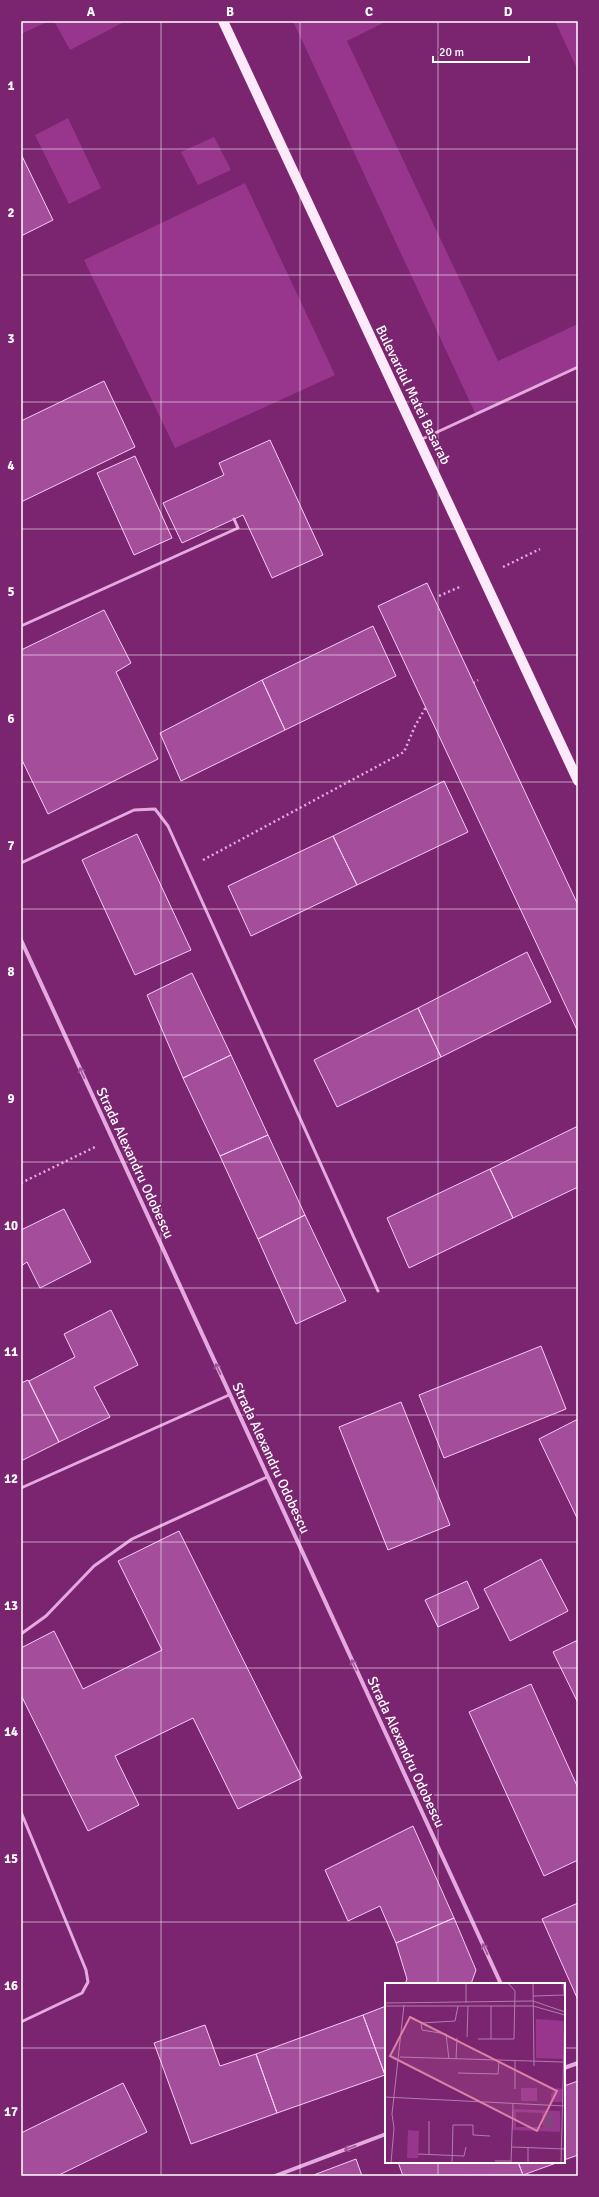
<svg xmlns="http://www.w3.org/2000/svg" width="599" height="2197" viewBox="0 0 599 2197" font-family="Signika,sans-serif">
<rect width="100%" height="100%" fill="#7b2571"/>
<path fill="#97368c" d="M21,21H49L21,34Z
M54,21H126L70,50Z
M293,21H387L347,41L498,361L578,324V367L476,415Z
M555,21H578V71Z
M68,118L101,188L69,204L35,135Z
M214,137L231,170L198,185L181,152Z
M245,183L335,375L175,448L84,260Z"/>
<path fill="#a44d9b" stroke="#f4ccf0" d="M21,154L53,220L21,236Z
M104,381L135,447L21,502V421Z
M270,440L323,555L272,578L243,515L182,543L163,503L224,475L219,463Z
M135,456L172,538L134,555L97,473Z
M427,583L578,905V1032L378,606Z
M104,610L131,663L116,672L158,759L48,814L21,758V650Z
M373,626L396,676L285,730L262,680Z
M262,680L285,730L181,781L160,733Z
M444,781L468,832L357,885L333,836Z
M137,834L191,950L135,975L82,860Z
M333,836L357,885L251,936L228,886Z
M527,952L551,1002L441,1057L418,1008Z
M192,973L231,1055L183,1078L147,995Z
M418,1008L441,1057L337,1107L314,1060Z
M231,1055L268,1135L220,1156L183,1078Z
M578,1126V1187L513,1218L490,1169Z
M268,1135L305,1215L258,1239L220,1156Z
M490,1169L513,1218L409,1268L387,1218Z
M64,1209L91,1262L40,1288L27,1262L21,1266V1230Z
M305,1215L346,1301L296,1324L258,1239Z
M111,1310L138,1365L94,1387L110,1417L59,1442L29,1381L75,1357L64,1334Z
M541,1346L566,1409L444,1458L419,1395Z
M28,1380L59,1442L21,1461V1383Z
M401,1402L450,1525L388,1550L339,1427Z
M578,1419V1520L539,1439Z
M179,1531L302,1778L238,1809L193,1718L115,1756L139,1805L88,1831L21,1695V1648L54,1631L83,1689L162,1650L118,1561Z
M541,1559L568,1611L510,1641L484,1589Z
M467,1581L479,1608L438,1627L425,1600Z
M578,1640V1703L553,1652Z
M531,1684L578,1788V1860L544,1876L469,1712Z
M413,1826L454,1918L396,1943L380,1906L348,1921L325,1870Z
M578,1903V2000L542,1919Z
M454,1918L476,1970L471,1984H405L407,1979L396,1943Z
M386,2006V2074L385,2075L363,2015Z
M363,2015L385,2075L277,2113L256,2054Z
M205,2025L220,2066L256,2054L277,2113L191,2144L154,2043Z
M578,2081V2155L564,2160V2086Z
M123,2083L147,2132L57,2176H21V2133Z
M356,2159L362,2176H311Z
M398,2162H518L523,2175L403,2176Z
M518,2162H559L523,2175Z"/>
<g fill="none" stroke-linecap="round" stroke-linejoin="round">
<path stroke="#e4a9de" stroke-width="2.5" stroke-dasharray="2 3" stroke-linecap="butt" d="M503,567L540,549
M439,596L462,586
M473,683L478,680
M203,860L404,752L415,726L426,707
M21,1183L95,1147"/>
<path stroke="#e4a9de" stroke-width="3" d="M420,440L578,367
M21,626L238,528L234,519
M21,863L134,810L155,809L168,826L378,1291
M21,1488L229,1395
M21,1634L46,1616L94,1566L132,1539L267,1477
M21,1812L86,1970L88,1982L82,1993L21,2022"/>
<path stroke="#e4a9de" stroke-width="4" d="M21,940L501,1984
M564,2068L578,2063
M275,2176L386,2134"/>
<path stroke="#fce9f9" stroke-width="10" d="M223,21L578,781"/>
</g>
<defs><path id="oneway-shaft" d="M-6 0H5M1.5-3L5.5 0L1.5 3" fill="none" stroke-width="1.6" stroke-linecap="round" stroke-linejoin="round"/></defs>
<g stroke="#a05397">
<use href="#oneway-shaft" transform="translate(82 1073) rotate(-114)"/>
<use href="#oneway-shaft" transform="translate(218 1369) rotate(-115)"/>
<use href="#oneway-shaft" transform="translate(354 1665) rotate(-115)"/>
<use href="#oneway-shaft" transform="translate(485 1949) rotate(-115)"/>
<use href="#oneway-shaft" transform="translate(350 2148) rotate(159)"/>
</g>
<path fill="none" stroke="#fff" stroke-width="1" stroke-opacity="0.55" d="M161,21V2176M300,21V2176M438,21V1984M21,149H578M21,275H578M21,402H578M21,529H578M21,655H578M21,782H578M21,909H578M21,1035H578M21,1162H578M21,1288H578M21,1415H578M21,1542H578M21,1668H578M21,1795H578M21,1922H578M21,2048H386M564,2048H578M438,2162V2176"/>
<g text-anchor="middle" dominant-baseline="central" stroke-width="3.5" stroke-linejoin="round" paint-order="stroke">
<g font-size="14" fill="#fff" stroke="#7b2571">
<text transform="translate(413 395) rotate(64)">Bulevardul Matei Basarab</text>
<text transform="translate(135 1163) rotate(65)">Strada Alexandru Odobescu</text>
<text transform="translate(271 1458) rotate(65)">Strada Alexandru Odobescu</text>
<text transform="translate(406 1752) rotate(65)">Strada Alexandru Odobescu</text>
</g>
</g>
<g transform="translate(385 1983)">
<rect width="180" height="180" fill="#7b2571"/>
<path d="M151,36L179,38L178,76L151,75ZM136,105H152V118H136ZM172,105L178,106L177,119H166V111ZM128,126L175,128V149L127,147ZM131,129L157,130V144H131ZM23,147L34,148L33,175H22Z" fill="#97368c" fill-rule="evenodd"/>
<path d="M160,130H168V145L160,144Z" fill="#84457c"/>
<path fill="none" stroke="#b07caa" stroke-width="1" d="M148,0L149,83M178,0L180,19M148,13L180,12M0,20L148,18L180,29M81,20V0M0,23H148L180,32M82,54L83,23M93,56H129L130,8L123,0M106,56V23M15,74L178,79M64,76L61,51L37,47L36,40L70,38L73,23M71,76L72,55M73,90L113,91L114,78M130,106V78M0,114L180,123M127,164L180,166M33,171L79,173L81,164M44,172V138M110,178H126M6,180L9,145L7,131L19,22M67,180L68,142H88V152L105,153M126,180L128,121M143,180V165M176,180L180,22"/>
<path fill="#dd80a5" fill-opacity="0.15" stroke="#dd80a5" stroke-width="2" d="M25,34L172,108L152,148L5,73Z"/>
<rect width="180" height="180" fill="none" stroke="#fff" stroke-width="2"/>
</g>
<rect width="599" height="2197" fill="none" stroke="#7b2571" stroke-width="44"/>
<path d="M433 56v6h96v-6" fill="none" stroke="#ffffff" stroke-width="2"/>
<text x="439" y="56" font-size="12" fill="#ffffff" stroke="#7b2571" stroke-width="3" paint-order="stroke">20 m</text>
<rect x="22" y="22" width="555" height="2153" fill="none" stroke="#fff" stroke-width="1.5"/>
<g font-size="13" text-anchor="middle" font-weight="bold" fill="#fff">
<text x="91" y="16">A</text>
<text x="230" y="16">B</text>
<text x="369" y="16">C</text>
<text x="508" y="16">D</text>
<text x="11" y="90">1</text>
<text x="11" y="217">2</text>
<text x="11" y="343">3</text>
<text x="11" y="470">4</text>
<text x="11" y="596">5</text>
<text x="11" y="723">6</text>
<text x="11" y="850">7</text>
<text x="11" y="976">8</text>
<text x="11" y="1103">9</text>
<text x="11" y="1230">10</text>
<text x="11" y="1356">11</text>
<text x="11" y="1483">12</text>
<text x="11" y="1610">13</text>
<text x="11" y="1736">14</text>
<text x="11" y="1863">15</text>
<text x="11" y="1990">16</text>
<text x="11" y="2116">17</text>
</g>
</svg>
